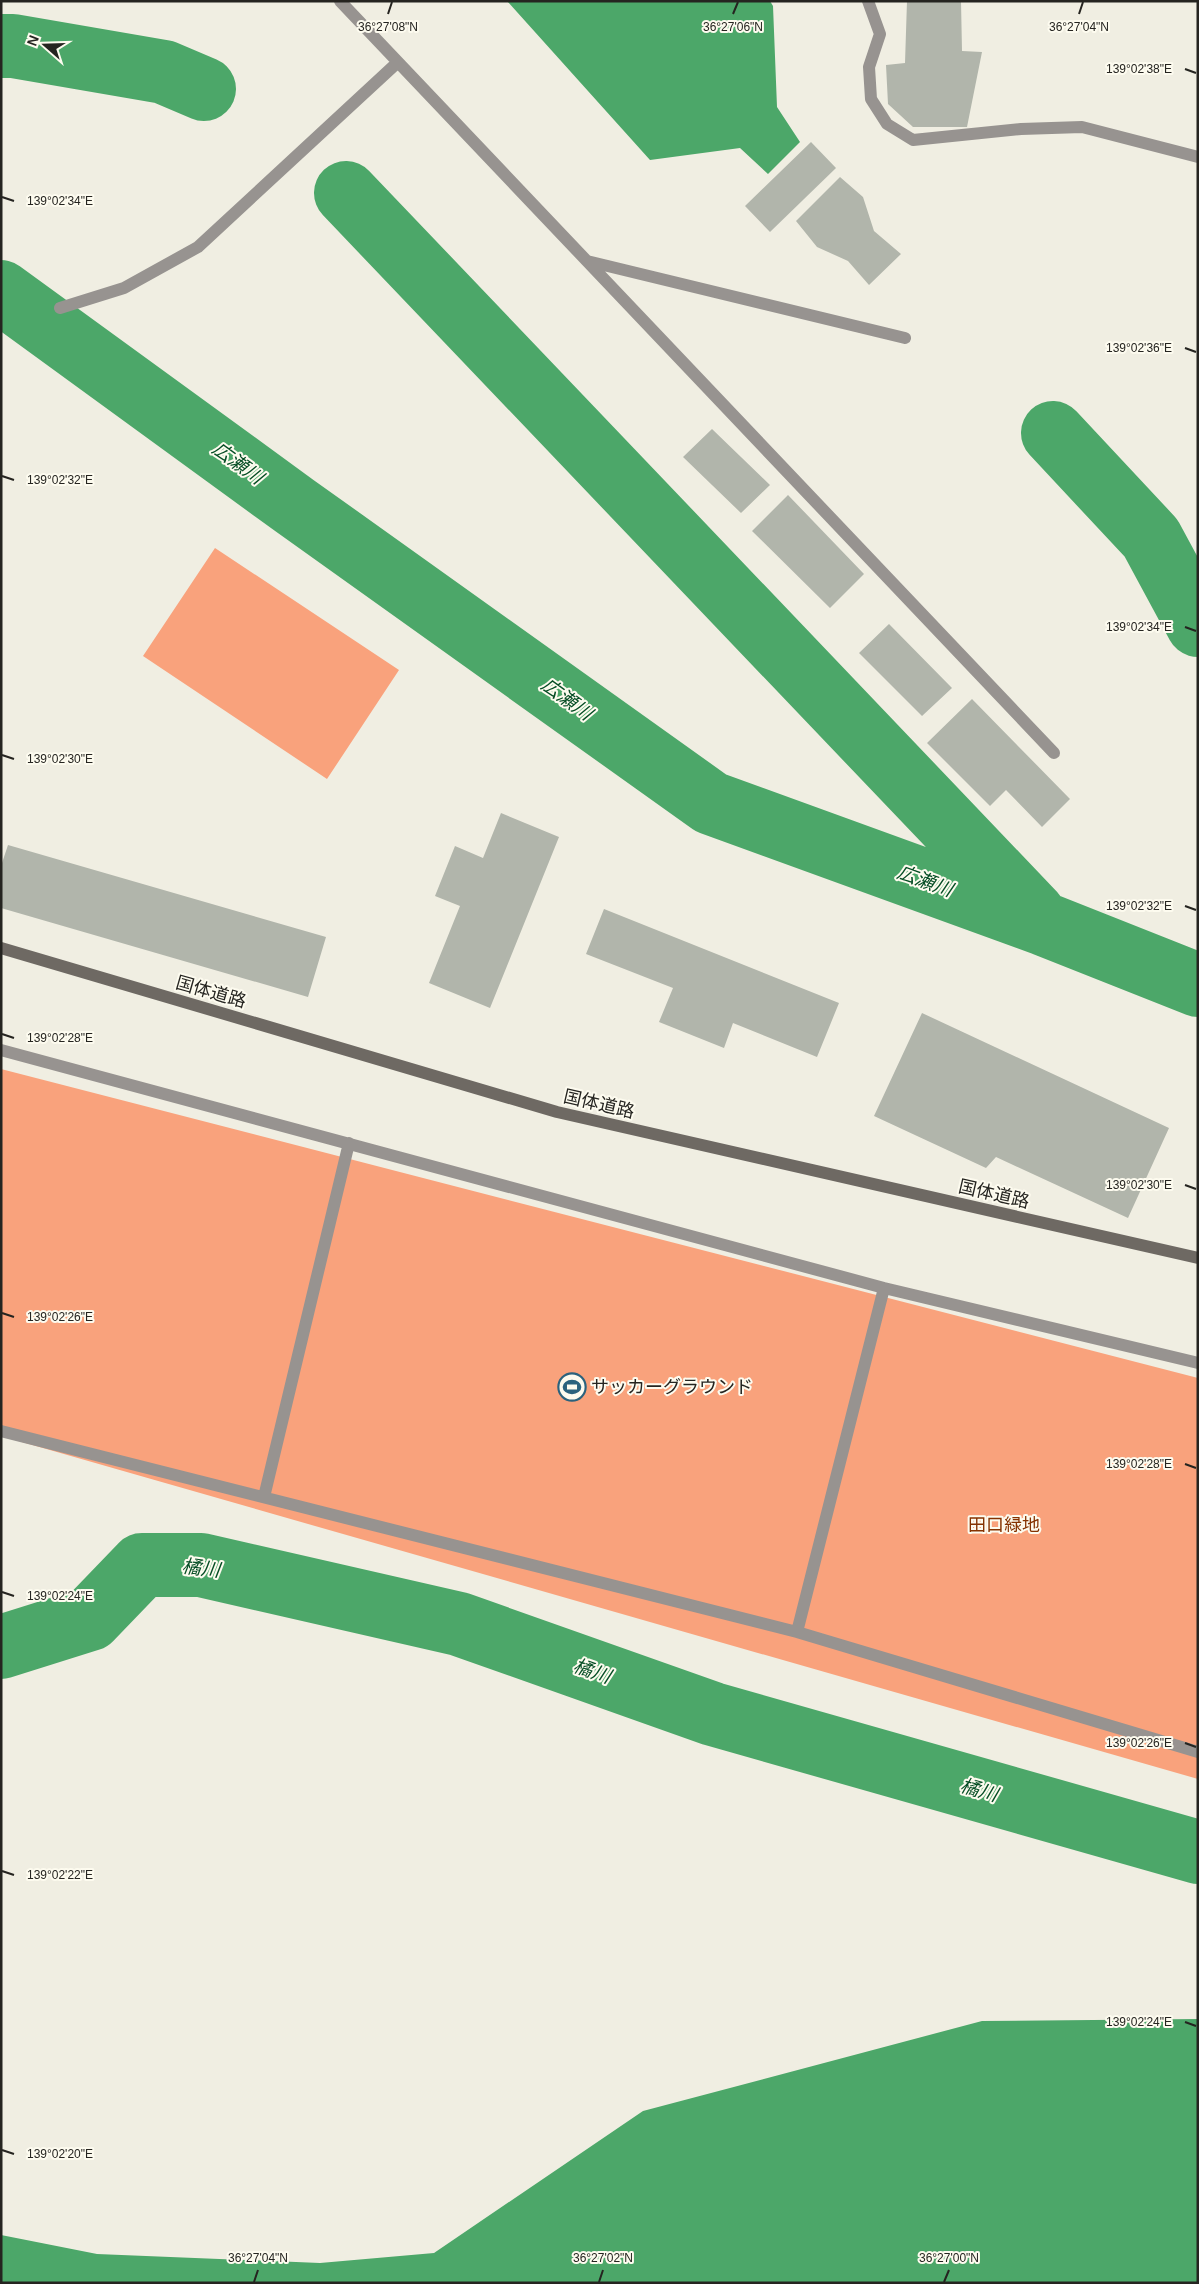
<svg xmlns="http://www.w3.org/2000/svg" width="1199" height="2284" viewBox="0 0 1199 2284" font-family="Arial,'Noto Sans JP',sans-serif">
<rect width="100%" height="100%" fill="#f0eee2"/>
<path fill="#f9a27c" d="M215,548L399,670L327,779L143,656Z
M1,1069L1198,1378V1779L1,1436Z"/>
<path fill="#4ca769" d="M507,1H770L773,6L777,107L800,142L768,174L740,148L650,160Z
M1198,2019V2283H1V2235L97,2254L320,2263L434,2253L643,2111L982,2021Z"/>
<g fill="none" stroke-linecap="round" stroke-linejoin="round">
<path stroke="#4ca769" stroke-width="64" d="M1,46H13L164,72L204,89
M346,193L1034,914
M1,292L295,506L711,803L1044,924L1198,985
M1053,433L1151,538L1198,625
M1,1647L90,1619L142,1565H201L459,1624L713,1714L1198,1852"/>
</g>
<path fill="#b1b5ab" d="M907,1H961L962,51L982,52L967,127H913L888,104L886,65L905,63Z
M811,142L836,168L770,232L745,206Z
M840,177L863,197L874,231L901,254L869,285L848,261L817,247L796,221Z
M712,429L770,485L741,513L683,457Z
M788,495L864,574L830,608L752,531Z
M889,624L952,688L922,716L859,653Z
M972,699L1070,799L1042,827L1006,790L990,806L927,743Z
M501,813L559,837L490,1008L429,983L460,906L435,896L455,846L483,858Z
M8,845L326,937L308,997L1,908V866Z
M604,909L839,1003L817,1057L733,1023L724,1048L659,1022L673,988L586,954Z
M922,1013L1169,1128L1128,1218L996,1157L986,1168L874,1116Z"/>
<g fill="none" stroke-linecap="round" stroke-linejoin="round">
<path stroke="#979390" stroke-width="12" d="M340,1L1054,753
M587,261L905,338
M60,308L124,288L198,247L398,62"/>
<path stroke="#979390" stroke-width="12" d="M868,1L880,34L869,67L871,99L887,124L913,140L1021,129L1082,127L1198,157
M1,1050L884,1288L1198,1363
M1,1431L797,1632L1198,1752
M264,1497L349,1143
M797,1632L884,1288"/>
<path stroke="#6e6963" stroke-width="12" d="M1,948L557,1112L1198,1258"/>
</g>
<path fill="none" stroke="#252420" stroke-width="2" d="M388,14L392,2M733,14L738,2M1079,14L1083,2M1185,69L1196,73M2,197L14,201M1185,348L1196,352M2,476L14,480M1185,627L1196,631M2,755L14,759M1185,906L1196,910M2,1034L14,1038M1185,1185L1196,1189M2,1313L14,1317M1185,1464L1196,1468M2,1592L14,1596M1185,1743L1196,1747M2,1871L14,1875M1185,2022L1196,2026M2,2150L14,2154M254,2282L258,2270M599,2282L603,2270M944,2282L949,2270"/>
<defs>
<g id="stadium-ring" transform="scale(1.4375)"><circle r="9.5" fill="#fdfbef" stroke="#2b627d" stroke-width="1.5"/><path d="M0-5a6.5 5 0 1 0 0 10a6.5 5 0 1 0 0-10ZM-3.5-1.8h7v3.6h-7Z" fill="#2b627d"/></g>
</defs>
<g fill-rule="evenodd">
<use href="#stadium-ring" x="572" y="1387"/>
</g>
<g text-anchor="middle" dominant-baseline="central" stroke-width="4" stroke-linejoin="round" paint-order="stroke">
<g font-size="18" fill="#252420" stroke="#fdfbef">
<text transform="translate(211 992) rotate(16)">国体道路</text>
<text transform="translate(599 1104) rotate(13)">国体道路</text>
<text transform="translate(994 1194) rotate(13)">国体道路</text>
</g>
<g font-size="18" fill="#252420" stroke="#fdfbef" text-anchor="start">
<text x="591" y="1387">サッカーグラウンド</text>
</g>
<g font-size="18" fill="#853200" stroke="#fdfbef">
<text x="1004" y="1525">田口緑地</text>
</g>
<g font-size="19" font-style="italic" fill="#054d24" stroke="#fdfbef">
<text transform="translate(238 463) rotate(36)">広瀬川</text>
<text transform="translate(567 699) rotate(36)">広瀬川</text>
<text transform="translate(925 881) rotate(20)">広瀬川</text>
<text transform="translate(201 1568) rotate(7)">橘川</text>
<text transform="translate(592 1671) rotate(19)">橘川</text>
<text transform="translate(979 1790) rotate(16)">橘川</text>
</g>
</g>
<g font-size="12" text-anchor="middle" fill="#252420" stroke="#fdfbef" stroke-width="4" stroke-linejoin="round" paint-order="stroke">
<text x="388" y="31">36°27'08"N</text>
<text x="733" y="31">36°27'06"N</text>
<text x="1079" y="31">36°27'04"N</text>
<text x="1139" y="73">139°02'38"E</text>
<text x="60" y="205">139°02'34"E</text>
<text x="1139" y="352">139°02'36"E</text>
<text x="60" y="484">139°02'32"E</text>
<text x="1139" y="631">139°02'34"E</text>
<text x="60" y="763">139°02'30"E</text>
<text x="1139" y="910">139°02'32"E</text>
<text x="60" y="1042">139°02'28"E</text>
<text x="1139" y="1189">139°02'30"E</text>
<text x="60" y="1321">139°02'26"E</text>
<text x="1139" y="1468">139°02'28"E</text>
<text x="60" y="1600">139°02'24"E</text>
<text x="1139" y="1747">139°02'26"E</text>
<text x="60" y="1879">139°02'22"E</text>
<text x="1139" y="2026">139°02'24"E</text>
<text x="60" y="2158">139°02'20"E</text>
<text x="258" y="2262">36°27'04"N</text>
<text x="603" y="2262">36°27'02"N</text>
<text x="949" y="2262">36°27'00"N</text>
</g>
<rect width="1199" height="2284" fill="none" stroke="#252420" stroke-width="5"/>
<g transform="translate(45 45) rotate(290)" stroke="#fdfbef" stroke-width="4" paint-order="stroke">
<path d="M0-4L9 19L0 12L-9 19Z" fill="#252420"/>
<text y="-8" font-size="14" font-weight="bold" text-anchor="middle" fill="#252420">N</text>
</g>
</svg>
